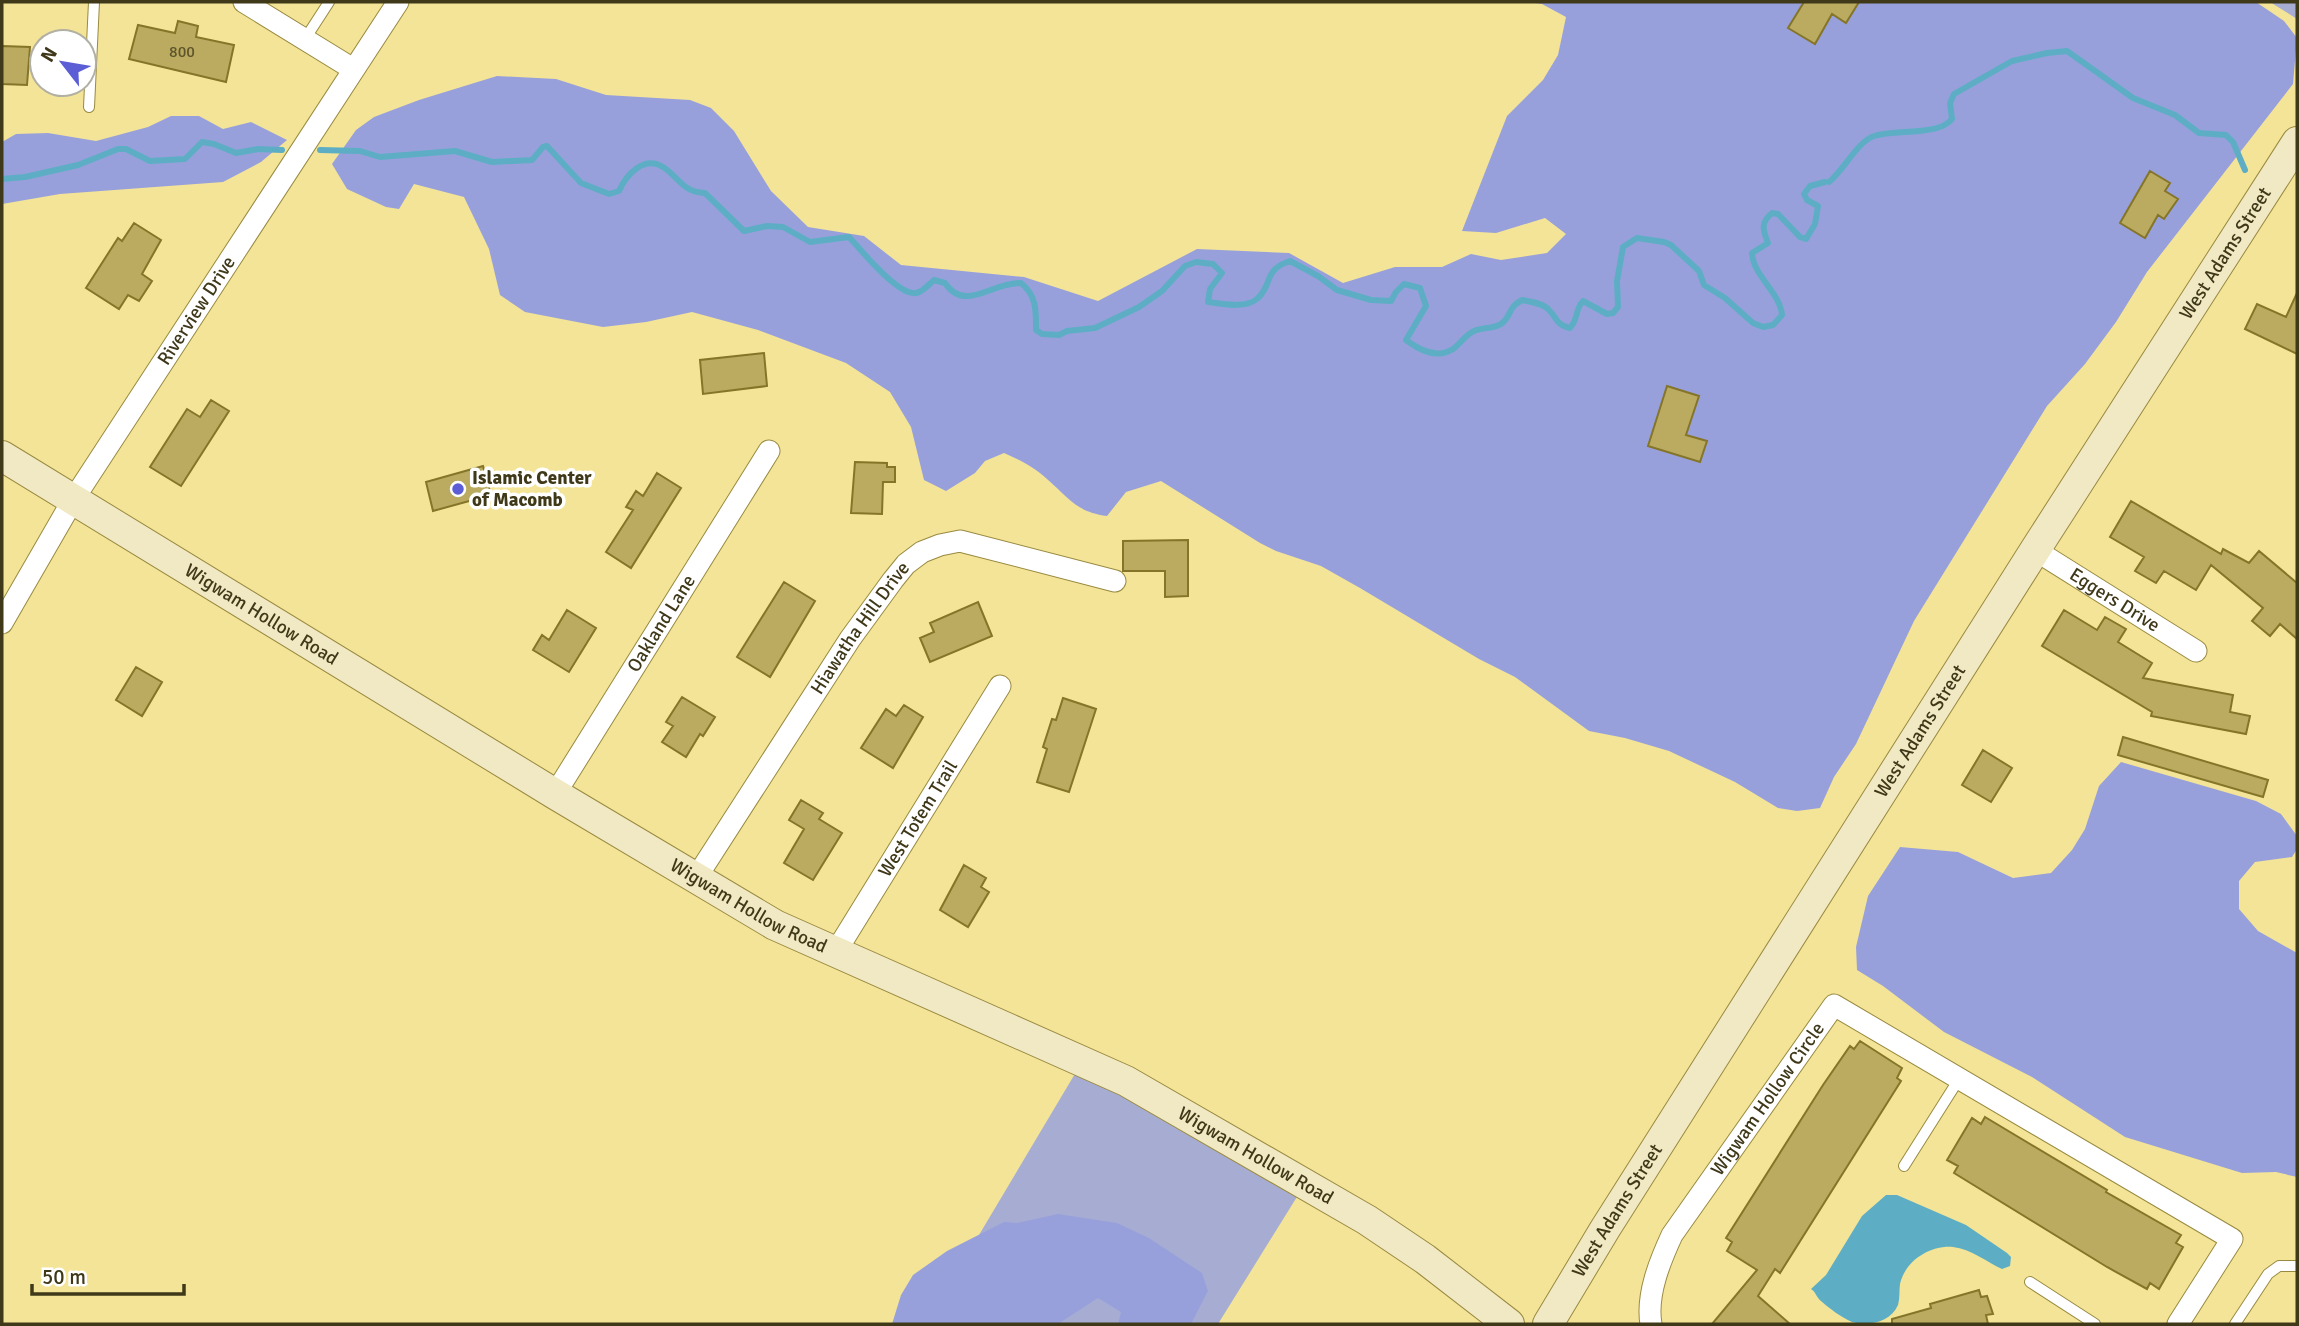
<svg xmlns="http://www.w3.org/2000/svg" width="2299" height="1326" viewBox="0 0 2299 1326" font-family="Signika,sans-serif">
<rect width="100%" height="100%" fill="#f3e498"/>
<path fill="#a7add2" d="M2270,2H2297V19Z
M1082,1062L1305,1184L1218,1324H926Z"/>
<path fill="#98a0db" d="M1529,2H2256L2284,21L2297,38L2293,84L2147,272L2116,322L2085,364L2047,406L1914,621L1856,744L1834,777L1820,808L1797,811L1778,808L1735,782L1669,751L1625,738L1589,731L1515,677L1479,659L1360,588L1321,566L1276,551L1260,543L1161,481L1126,492L1107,516C1076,512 1069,498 1047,479C1034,467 1020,460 1004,453L985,461L975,473L946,491L924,480L911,427L890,392L846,363L758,330L692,312L646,322L603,327L525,312L500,295L489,249L464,197L414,184L399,209L386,207L347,189L332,164L356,130L374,117L419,100L497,76L556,79L606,95L690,100L711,108L734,131L771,191L808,227L864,236L901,265L1024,277L1098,301L1197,249L1289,253L1343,283L1395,267H1442L1471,254L1501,260L1547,253L1566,234L1545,218L1496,233L1462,231L1507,116L1543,80L1558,55L1566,17L1542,4Z
M171,116H199L223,129L251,122L287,140L261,162L223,182L60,194L2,204V142L16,134L48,133L96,141L148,127Z
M2121,762L2256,801L2281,814L2297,836V849L2292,857L2255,862L2239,881V909L2258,931L2297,953V1177L2276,1172L2242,1173L2125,1137L2032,1077L1944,1032L1883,986L1857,970L1856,947L1868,896L1900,847L1958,852L2013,878L2051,873L2072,850L2085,829L2099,786Z
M1058,1214L1117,1223L1149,1238L1202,1273L1208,1291L1191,1324H1118L1121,1312L1098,1298L1058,1324H892L901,1295L913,1275L947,1251L1004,1222L1017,1223Z"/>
<path fill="#5daec5" d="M1886,1195H1897L1966,1225L2007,1253L2011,1257L2010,1266L2002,1269C1987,1262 1971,1249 1953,1247C1930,1245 1905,1261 1900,1284C1899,1291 1900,1298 1898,1305C1890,1323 1869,1326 1852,1322C1841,1317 1830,1309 1821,1301C1816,1297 1816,1292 1811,1289L1826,1275L1862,1216Z"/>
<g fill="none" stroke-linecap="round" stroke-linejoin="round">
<path stroke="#5daec5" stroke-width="6" d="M320,150L360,151L380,157L455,151L492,162L532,160L543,147L547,146L581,183L609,194L619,191C626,175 644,155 663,167C680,178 682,192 705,193L744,231L767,226L783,227L810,242L849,237C861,250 898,296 916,293C923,292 929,284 934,280L945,283C965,313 992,282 1021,283C1037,296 1036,311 1036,330L1042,334L1059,335L1067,331L1095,328L1139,307L1162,291L1185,266L1196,262L1213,264L1222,273L1210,289L1208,302C1222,304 1247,309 1258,298C1273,284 1263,270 1290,261L1318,276L1337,290L1371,300L1391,301L1396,292L1404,284L1420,288L1426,306L1406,340C1419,350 1437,359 1453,349C1460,344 1465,335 1474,331C1483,327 1493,329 1501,324C1512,316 1507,308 1522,300C1531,302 1543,303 1549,310C1558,319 1555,324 1570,328C1578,320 1575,309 1583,301L1607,314L1613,313L1618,307L1617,281L1623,247L1637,238L1664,242L1671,245L1699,271L1704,285L1725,298L1753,323L1763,327L1773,325L1782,315C1780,292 1753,276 1752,253L1768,243C1763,230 1760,223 1772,213L1778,214L1800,237L1806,239L1815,224L1818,206L1807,200L1804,194L1810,186L1825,182
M2,179L25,177L78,165L118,149H126L150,161L185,159L202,142L214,144L236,153L258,149L282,150
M1829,182C1843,171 1858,141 1874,136C1896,129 1939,136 1952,119L1950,103L1954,94L2012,61L2047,53L2067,51L2133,98L2175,115L2199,133L2226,135L2233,142L2245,170"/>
</g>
<path fill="#baab61" stroke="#847529" stroke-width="2" d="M1804,2H1859L1846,23L1832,14L1815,44L1788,28Z
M178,21L198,26L196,37L234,45L226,82L129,59L138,25L175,33Z
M2,46L30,47L27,85L2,84Z
M2150,171L2170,183L2165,191L2178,199L2164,219L2158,215L2145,238L2120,223Z
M134,223L161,240L142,274L152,281L139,301L128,295L119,309L86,288L118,238L122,241Z
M2297,293V354L2245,329L2257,304L2286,317Z
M764,353L767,386L703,394L700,360Z
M1667,386L1699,396L1686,435L1707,441L1700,462L1648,446Z
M211,400L229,411L181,486L150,467L187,409L200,417Z
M855,462L887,463V467H895V482H883L882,514L851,513Z
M483,466L491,495L433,511L426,482Z
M657,473L681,488L631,568L606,552L633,510L626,507L636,491L643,496Z
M2131,501L2221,554L2223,549L2249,563L2259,551L2297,583V639L2280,624L2270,636L2252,621L2263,608L2211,565L2196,590L2164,571L2156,583L2135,571L2144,557L2110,537Z
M1188,540V596L1165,597V571H1123V541Z
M784,582L815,601L770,677L737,657Z
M978,602L992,636L930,662L920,638L934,632L930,623Z
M567,610L596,628L569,672L533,650L542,635L549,640Z
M2064,610L2097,630L2105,617L2126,629L2118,642L2152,663L2143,678L2233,695L2230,712L2250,716L2246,734L2151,716L2152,712L2042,646Z
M136,667L162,682L142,716L116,700Z
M682,697L715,717L703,736L700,734L686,757L662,742L673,726L666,722Z
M1063,698L1096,709L1069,792L1037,782L1047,749L1043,747L1052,719L1056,720Z
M904,705L923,717L893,768L861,748L886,709L896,716Z
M2123,737L2268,780L2263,797L2118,755Z
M1983,750L2012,768L1991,802L1962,785Z
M801,800L823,813L819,819L842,833L813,880L784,863L804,829L789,820Z
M964,865L986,878L981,887L989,892L968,927L940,910Z
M1860,1041L1902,1068L1897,1078L1901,1081L1780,1273L1775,1269L1758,1296L1790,1324H1712L1757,1270L1727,1251L1732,1242L1726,1238L1823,1085L1850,1046L1854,1049Z
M1985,1117L2107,1190L2106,1192L2181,1235L2176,1243L2183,1247L2159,1289L2150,1283L2147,1289L2107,1267L1954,1173L1958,1166L1947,1160L1972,1118L1981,1124Z
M1979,1290L1981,1297L1987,1296L1993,1314L1986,1315L1988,1324H1892V1319L1931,1308L1930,1304Z"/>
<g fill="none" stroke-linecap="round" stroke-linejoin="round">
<g stroke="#998a40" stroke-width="12">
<path id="lane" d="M305,39L329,2
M89,107L94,2
M1904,1166L1959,1079
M2030,1282L2095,1324
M2235,1324L2268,1274L2279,1266H2297"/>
</g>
<g stroke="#998a40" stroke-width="23">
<g id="street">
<path d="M244,2L353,69"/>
<path id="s1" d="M2035,550L2196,651"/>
<path id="s2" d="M2,623L73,500L398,2"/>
<path id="s3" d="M555,794L769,451"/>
<path id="s4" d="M696,878L850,639L893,580L906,564L922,552L940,545L960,541L1115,581"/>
<path id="s5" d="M835,953L1000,686"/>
<path id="s6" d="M1651,1324C1646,1295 1660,1261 1672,1235L1834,1005L2232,1239L2178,1324"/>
</g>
</g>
<g stroke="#998a40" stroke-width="32">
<g id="secondary">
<path id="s7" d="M2,456L555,794L775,925L1126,1081L1367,1220L1425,1259L1509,1324"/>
<path id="s8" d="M1548,1324L1605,1229L2035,550L2297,142"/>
</g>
</g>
<use href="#lane" stroke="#fff" stroke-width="10"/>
<use href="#street" stroke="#fff" stroke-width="21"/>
<use href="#secondary" stroke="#f1e9c3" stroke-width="30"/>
</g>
<circle fill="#5c5ed6" stroke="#fff" stroke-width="2.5" cx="458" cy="489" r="7"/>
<g text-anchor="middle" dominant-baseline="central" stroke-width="7" stroke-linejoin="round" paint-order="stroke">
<g font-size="16" fill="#5e552b">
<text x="182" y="52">800</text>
</g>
<g font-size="19" fill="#3f3819" stroke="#fff">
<text stroke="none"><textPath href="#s8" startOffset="1267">West Adams Street</textPath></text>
<text stroke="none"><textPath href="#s2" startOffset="368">Riverview Drive</textPath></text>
<text stroke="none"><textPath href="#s1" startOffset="94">Eggers Drive</textPath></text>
<text stroke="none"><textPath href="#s7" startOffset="304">Wigwam Hollow Road</textPath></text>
<text stroke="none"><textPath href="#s3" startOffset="201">Oakland Lane</textPath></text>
<text stroke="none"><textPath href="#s4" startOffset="299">Hiawatha Hill Drive</textPath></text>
<text stroke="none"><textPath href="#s8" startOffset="700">West Adams Street</textPath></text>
<text stroke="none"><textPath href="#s5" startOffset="158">West Totem Trail</textPath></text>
<text stroke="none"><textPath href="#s7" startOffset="872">Wigwam Hollow Road</textPath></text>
<text stroke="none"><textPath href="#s6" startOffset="259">Wigwam Hollow Circle</textPath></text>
<text stroke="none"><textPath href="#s7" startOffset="1438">Wigwam Hollow Road</textPath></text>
<text stroke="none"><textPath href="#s8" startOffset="133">West Adams Street</textPath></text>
</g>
<g font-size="19" font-weight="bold" fill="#3f3819" stroke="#fff" text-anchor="start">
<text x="472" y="478">Islamic Center<tspan x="472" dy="22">of Macomb</tspan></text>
</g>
</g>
<rect width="2299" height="1326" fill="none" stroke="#3f3819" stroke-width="7"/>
<g transform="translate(63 63) rotate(301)"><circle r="33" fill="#ffffff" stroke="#b2afa3" stroke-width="2"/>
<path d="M0-5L12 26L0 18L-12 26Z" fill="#5c5ed6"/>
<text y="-10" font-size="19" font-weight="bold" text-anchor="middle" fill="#3f3819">N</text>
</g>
<path d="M32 1284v10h152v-10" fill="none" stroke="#3f3819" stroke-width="3.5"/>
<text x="42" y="1284" font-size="21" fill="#3f3819" stroke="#ffffff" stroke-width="5" paint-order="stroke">50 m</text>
</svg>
